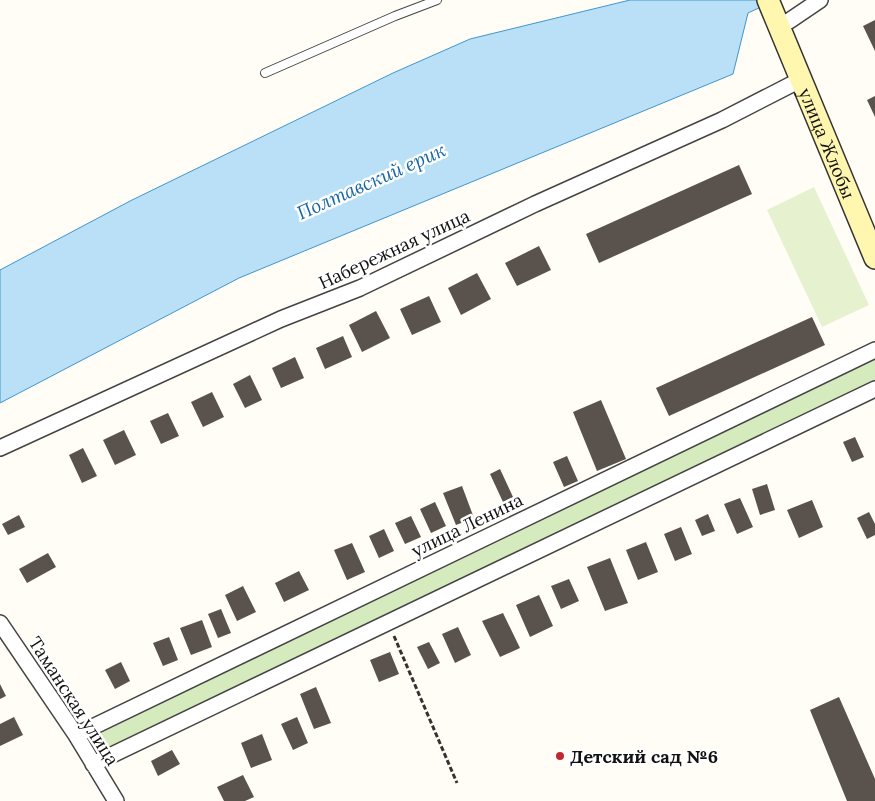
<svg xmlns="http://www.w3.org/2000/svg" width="875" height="801" viewBox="0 0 875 801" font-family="Lora,serif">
<rect width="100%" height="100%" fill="#fffdf5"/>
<path fill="#d5ebbd" d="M875,352V395L94,758L80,736Z"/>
<path fill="#e6f2cf" d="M814,187L869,305L822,327L767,210Z"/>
<path fill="#b9e0f7" stroke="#3f96cf" d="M630,0H776L748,13L733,74L239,278L0,403V270L132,200L393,73L470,39Z"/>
<path fill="#5a524d" d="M875,20V51L863,26Z
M875,96V117L867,100Z
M739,165L752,194L599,263L586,234Z
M539,246L551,270L517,286L505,263Z
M477,273L491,299L461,315L448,288Z
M429,296L441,322L412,335L400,309Z
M376,311L390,338L362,352L349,325Z
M812,317L825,345L669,416L656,388Z
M343,336L352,357L325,369L316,348Z
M295,357L304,378L281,388L272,368Z
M250,375L262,400L245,408L233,384Z
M212,392L224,417L203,427L191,402Z
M601,400L626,459L597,471L573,412Z
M168,413L179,436L161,444L150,421Z
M124,430L136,455L115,465L103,440Z
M855,437L864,457L852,462L843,442Z
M83,448L97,476L82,483L69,455Z
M567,456L578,481L564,487L553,462Z
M500,469L513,497L503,502L490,474Z
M767,484L775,510L760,515L752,489Z
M462,486L474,518L456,525L443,493Z
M740,498L753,527L737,534L724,504Z
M812,500L823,527L799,538L787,510Z
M435,502L446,526L431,533L420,509Z
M869,512L875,524V535L867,539L857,518Z
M708,514L715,531L702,536L695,520Z
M19,515L25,527L8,535L2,524Z
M411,516L421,537L405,544L395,523Z
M681,527L692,554L675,561L664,534Z
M384,529L394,551L379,558L369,536Z
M646,542L658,572L638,580L626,550Z
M352,543L365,572L347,580L334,550Z
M48,553L56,567L27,583L19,569Z
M610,558L628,603L605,611L587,567Z
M299,571L309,590L284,602L275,583Z
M569,579L579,601L561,609L551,586Z
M243,586L256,612L237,621L225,595Z
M539,595L553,626L530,637L516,605Z
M221,609L231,633L218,638L208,614Z
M503,613L520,648L500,657L482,621Z
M202,620L212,647L191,655L180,628Z
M458,627L471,655L455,663L442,634Z
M169,637L178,660L163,666L153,643Z
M429,642L440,663L428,669L417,647Z
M390,652L399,674L379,682L370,660Z
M121,662L130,681L115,689L105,670Z
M0,684L6,696L0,699Z
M316,687L331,723L314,729L300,694Z
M839,697L875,779V801H847L810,710Z
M14,717L23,735L0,746V724Z
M297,717L308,743L293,750L281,724Z
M262,734L272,760L251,768L241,743Z
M172,750L180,764L158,776L151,761Z
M243,775L254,797L245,801H224L217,787Z"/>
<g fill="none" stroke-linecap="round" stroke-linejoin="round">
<g stroke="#444" stroke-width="10">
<path id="lane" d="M265,73L395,16L437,0"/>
</g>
<g stroke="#444" stroke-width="18">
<path id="street" d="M789,21L820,0
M0,448L281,319L360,288L535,204L722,120L802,79
M0,623L76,735L116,801
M76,735L875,350
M93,764L875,389"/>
</g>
<g stroke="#333" stroke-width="24">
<g id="secondary">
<path id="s1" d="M768,0L875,258"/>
</g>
</g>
<path stroke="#333" stroke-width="3" stroke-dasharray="5 2.5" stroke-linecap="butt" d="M394,636L457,783"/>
<use href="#lane" stroke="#fff" stroke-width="8"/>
<use href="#street" stroke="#fff" stroke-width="15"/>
<use href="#secondary" stroke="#fff6b0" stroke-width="21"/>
</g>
<circle fill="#c4262e" stroke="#fff" stroke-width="2" cx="560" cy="756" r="5"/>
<g text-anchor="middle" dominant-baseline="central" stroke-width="5" stroke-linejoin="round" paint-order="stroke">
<g font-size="18" fill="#111" stroke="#fff">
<text stroke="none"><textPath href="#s1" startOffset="155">улица Жлобы</textPath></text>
<text transform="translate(394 249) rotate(-25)">Набережная улица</text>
<text transform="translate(467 525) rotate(-26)">улица Ленина</text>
<text transform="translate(74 701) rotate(57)">Таманская улица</text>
</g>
<g font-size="18" font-weight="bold" fill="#111" stroke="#fff" text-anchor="start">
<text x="570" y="756">Детский сад №6</text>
</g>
<g font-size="19" font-style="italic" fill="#1768a6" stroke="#fff">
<text transform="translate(371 181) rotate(-24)">Полтавский ерик</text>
</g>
</g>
</svg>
